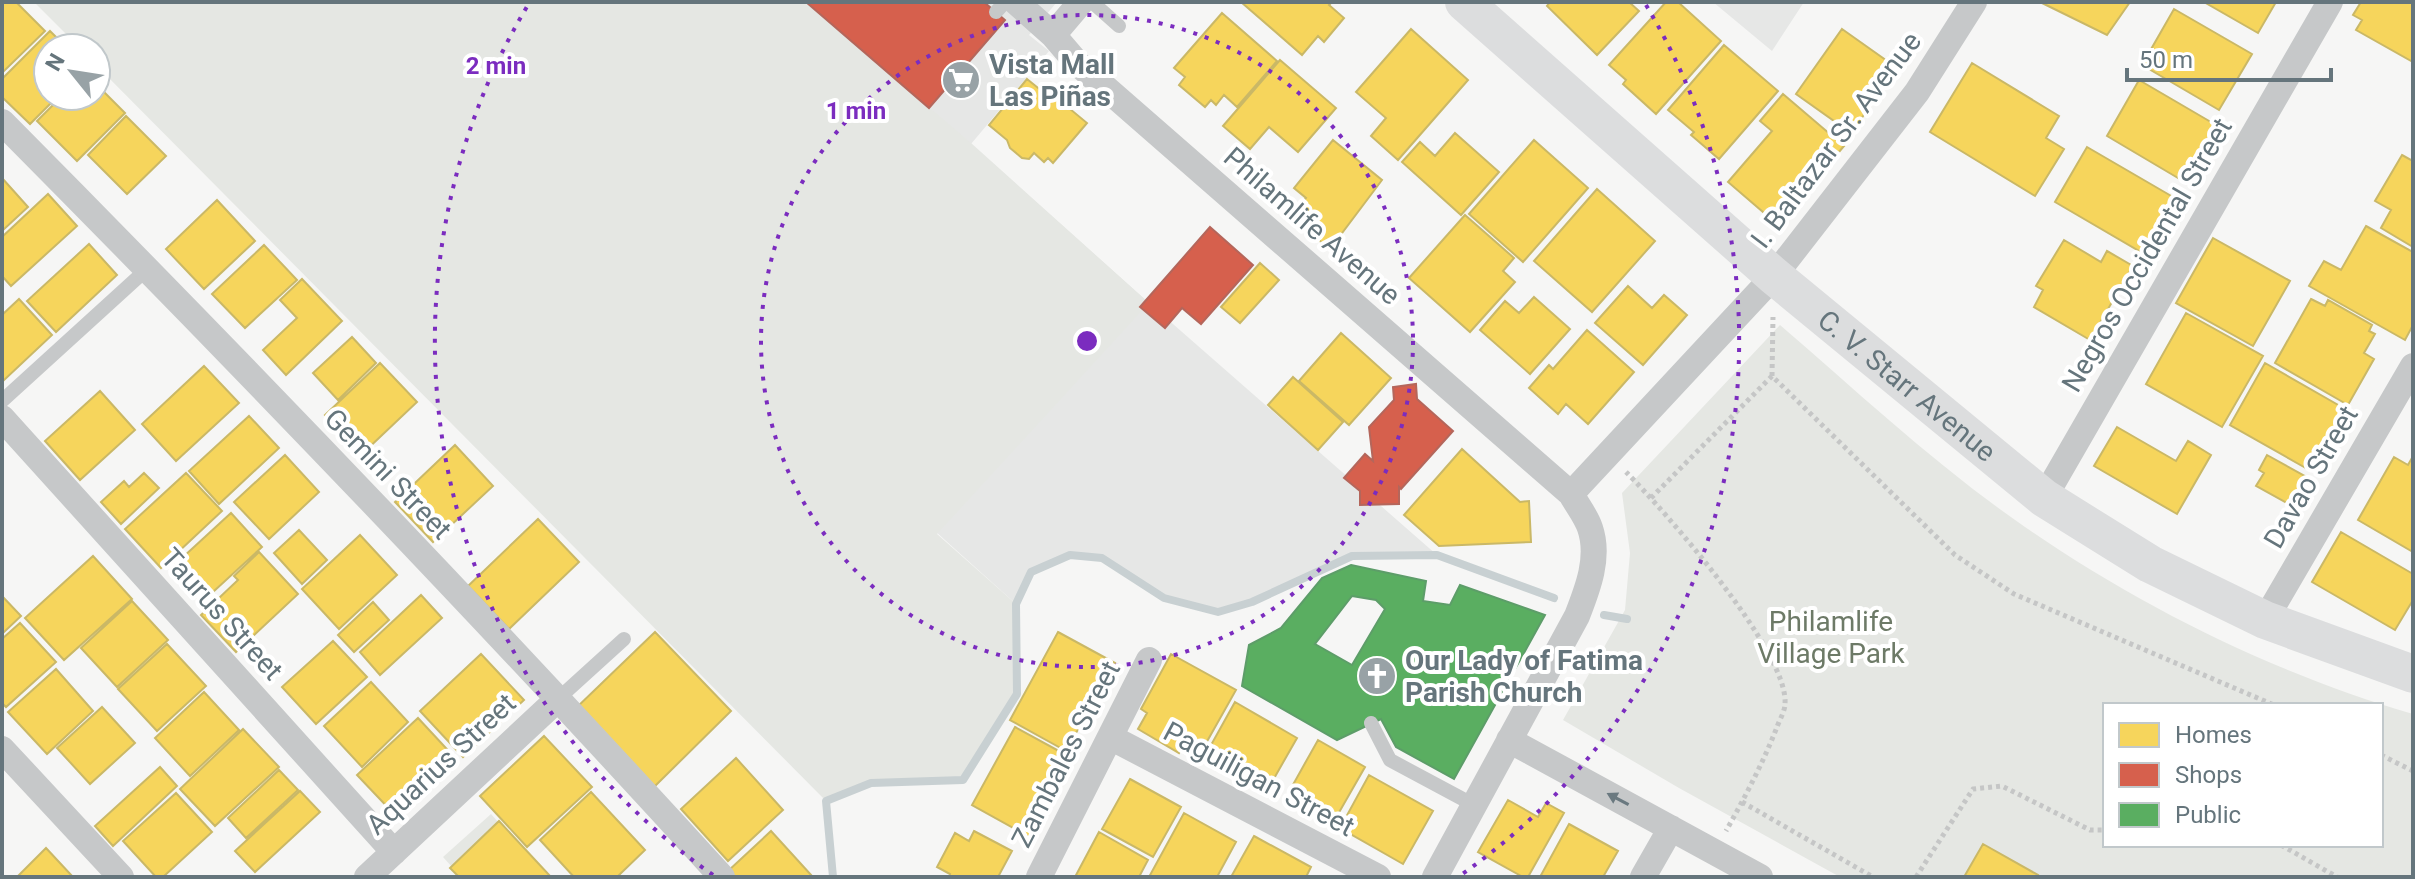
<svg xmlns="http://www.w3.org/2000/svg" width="2415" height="879" viewBox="0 0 2415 879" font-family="Roboto,sans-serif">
<rect width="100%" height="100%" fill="#f6f6f5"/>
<path fill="#e6e7e6" d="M348,2H1057L1029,35L1049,51L971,144L1149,303L1437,555L1352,556L1252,602L1218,612L1164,598L1102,558L1070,555L1031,572L1016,604Z
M1713,2H1804L1772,51Z"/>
<path fill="#e5e7e3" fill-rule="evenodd" d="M34,2H806L971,143L1149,303L937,534L1016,604L1017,694L963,780L871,783L826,801L96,65V48H80Z
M1780,325C1860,394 1938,467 2025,527C2142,608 2276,674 2413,714V877H1840L1679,788L1563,720L1625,610L1630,553L1622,493ZM2105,705H2381V845H2105Z
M491,814L547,877H461L443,857Z"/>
<path fill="#f6d55c" stroke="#cab866" stroke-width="2" d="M2,2H16L45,31L2,73Z
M1241,2H1332L1329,5L1344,18L1324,42L1318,36L1302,55Z
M1550,2H1629L1639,11L1597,55L1547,6Z
M1666,2H1678L1721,41L1656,114L1623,84L1626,80L1609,65Z
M2040,2H2130L2107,35Z
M2204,2H2276L2258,33Z
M2361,2H2413V62L2356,30L2362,20L2353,15Z
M2174,9L2252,54L2219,110L2142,65Z
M1222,13L1277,61L1237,107L1224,95L1216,105L1211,100L1205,107L1179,85L1185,77L1174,68Z
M1411,29L1468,80L1398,160L1371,136L1386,118L1356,92Z
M1842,29L1897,68L1851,133L1796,94Z
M50,31L67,48H48V96H58L30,124L2,97V79Z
M1724,45L1778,91L1719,159L1691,135L1694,132L1668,110Z
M1280,60L1336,108L1298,152L1269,127L1250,149L1223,126Z
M1972,63L2059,116L2046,138L2064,149L2035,196L1930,132Z
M1027,79L1043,92L1046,89L1087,123L1053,163L1048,158L1044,162L1034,153L1029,159L1022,158L1010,148L1007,140L989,125Z
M2139,80L2216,125L2183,181L2107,136Z
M96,84L125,113L77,161L37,121L62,96H96Z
M1783,94L1844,146L1821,173L1813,166L1770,218L1728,182L1772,131L1760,121Z
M126,116L166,156L127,194L88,155Z
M1455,133L1499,172L1461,215L1402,162L1420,142L1435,156Z
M1333,140L1382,180L1330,249L1300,225L1310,212L1301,204L1306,198L1294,188Z
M1534,140L1588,188L1523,262L1469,214Z
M2087,147L2173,197L2154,230L2164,236L2151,258L2055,202Z
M2402,155L2413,161V247L2381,228L2391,210L2375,201Z
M2,178L28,207L2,231Z
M1597,189L1655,241L1592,312L1534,261Z
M48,194L77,226L11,286L2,276V237Z
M217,200L255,241L204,289L166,249Z
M1465,215L1514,258L1503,271L1515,282L1470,332L1409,278Z
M2366,226L2413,252V325L2405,340L2309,286L2324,261L2341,270Z
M2213,238L2290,281L2253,346L2176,303Z
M2064,240L2101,262L2107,251L2133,266L2090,340L2034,307L2043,290L2036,286Z
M89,244L117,275L56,332L27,301Z
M264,245L297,280L245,328L212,294Z
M1260,263L1279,280L1240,323L1221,307Z
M302,279L342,321L286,375L263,350L297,318L280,300Z
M1628,286L1652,308L1664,295L1687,315L1643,365L1595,323Z
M1534,297L1570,329L1530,374L1480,330L1505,301L1519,313Z
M19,299L52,335L2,382V315Z
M2311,299L2325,306L2328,300L2372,325L2369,331L2375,334L2364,353L2374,359L2348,405L2275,363Z
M2186,313L2263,356L2222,427L2146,384Z
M1587,330L1634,372L1588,424L1566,404L1558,414L1529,388L1549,365L1553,369Z
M1341,333L1391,378L1349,425L1299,381Z
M352,337L376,363L338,400L313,373Z
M380,363L417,402L362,454L325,415Z
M2265,363L2354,414L2335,447L2327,443L2311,471L2230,425Z
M204,366L239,403L176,461L142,424Z
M1293,377L1343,422L1318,450L1268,405Z
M100,391L135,430L80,480L45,441Z
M249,416L279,448L219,504L189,471Z
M2117,427L2176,461L2188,441L2211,455L2177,514L2094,466Z
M455,445L493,486L433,542L395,502Z
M1462,449L1520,502L1529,501L1531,542L1439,546L1404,515Z
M285,455L319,492L269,539L234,502Z
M2267,455L2310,479L2294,507L2256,486L2264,473L2259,470Z
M2413,456V552L2358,520L2394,457L2408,465Z
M144,473L159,488L121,524L101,502L124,481L129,487Z
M186,473L222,511L161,568L125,529Z
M231,513L262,547L201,603L170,569Z
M538,519L579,562L509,629L468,586Z
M299,530L327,560L302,584L274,553Z
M2341,532L2413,574V600L2395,630L2312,582Z
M360,535L397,575L339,629L302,589Z
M259,552L298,594L236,652L201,615L238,580L234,576Z
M93,556L132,599L64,660L25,618Z
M421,595L442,618L380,675L360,652Z
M2,596L21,616L2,634Z
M132,601L168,640L117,687L81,648Z
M373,602L389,620L354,652L338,635Z
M20,623L56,662L6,707L2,703V639Z
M655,632L731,711L652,789L575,709Z
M1058,632L1115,663L1066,751L1010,720Z
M333,641L367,677L316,724L282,687Z
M167,644L206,686L157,731L118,689Z
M481,654L524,700L463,757L420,711Z
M1171,654L1236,690L1205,745L1189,735L1179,753L1138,729L1147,713L1141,709Z
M56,669L93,711L47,754L8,712Z
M371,682L408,722L362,767L324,726Z
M204,692L239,730L190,776L155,738Z
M1235,702L1297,738L1268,789L1206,754Z
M102,707L135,743L90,784L57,748Z
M418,718L457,760L396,816L357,775Z
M1015,727L1068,756L1054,780L1061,784L1031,838L972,805Z
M243,729L279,767L215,826L180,789Z
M544,736L592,787L527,847L480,796Z
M1318,740L1365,767L1337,816L1290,790Z
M736,758L783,810L728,861L681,809Z
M160,767L177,786L113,846L95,826Z
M279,770L298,790L246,838L228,818Z
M1369,775L1433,811L1403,864L1340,828Z
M1130,779L1181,807L1153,857L1102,829Z
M300,791L320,812L255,872L235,851Z
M591,792L645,850L617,877H574L540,840Z
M176,793L212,832L163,877H156L123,841Z
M1508,800L1538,817L1546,803L1564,813L1528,877H1523L1478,852Z
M1184,813L1236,842L1217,877H1149Z
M499,821L551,877H459L450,868Z
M1569,824L1618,851L1603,877H1540Z
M771,831L812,876L811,877H734L728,871Z
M974,831L1012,851L998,877H949L950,874L937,867L955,833L969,841Z
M1099,832L1148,860L1139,877H1075Z
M1254,836L1311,867L1306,877H1231Z
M1983,844L2038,875L2037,877H1964Z
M46,848L73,877H17Z"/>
<path fill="#d6604d" stroke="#b4665b" stroke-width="2" d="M806,2H984L1005,20L929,108Z
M1210,227L1253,265L1201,324L1182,308L1165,328L1140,307Z
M1416,384L1417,399L1453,431L1401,489L1399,487V504L1360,505V491L1344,478L1365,454L1373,461L1369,427L1394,400L1393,387Z"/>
<path fill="#5aae61" stroke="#5d9d69" stroke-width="2" fill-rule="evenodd" d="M1351,565L1426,581L1423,601L1450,605L1460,585L1545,615L1454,779L1396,747L1381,719L1337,740L1242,686L1249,645L1281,628L1322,578ZM1352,596L1376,600L1385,609L1352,665L1315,644Z"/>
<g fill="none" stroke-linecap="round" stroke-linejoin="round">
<path stroke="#c8d0d2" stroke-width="8" d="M1604,615L1627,619
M833,877L826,801L871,783L963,780L1017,694L1016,604L1031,572L1070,555L1102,558L1164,598L1218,612L1252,602L1352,556L1437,555L1554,598"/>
<path stroke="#c5c6c6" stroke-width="5" stroke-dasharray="4 4" stroke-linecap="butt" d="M1772,376L1773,317
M1626,472C1664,510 1789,652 1785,704C1785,711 1779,721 1777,727C1763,763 1745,797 1726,831
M1651,498L1772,376L1955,555L2014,594L2274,705
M2381,755L2413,771
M1742,802L1873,877
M2281,845L2337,877
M1916,877L1973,789L2002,786L2090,830H2105"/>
<path stroke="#c6c8c9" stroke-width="14" d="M1092,2L1119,26
M996,12L1005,2
M2,401L147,269
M559,698L624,639
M1371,723L1390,760L1474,805"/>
<path stroke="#c6c8c9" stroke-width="26" d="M1016,2L1053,35L1077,63L1571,494C1577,505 1586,516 1590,528C1600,557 1588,588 1577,616L1435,877
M1053,35L1081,2
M2,122C247,369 488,620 722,877
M2,418L394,852
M1571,494L1774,276L1917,92L1974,2
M2044,498L2330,2
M2265,620L2413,366
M1110,737L1378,877
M1509,740L1760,877
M2,749L121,877
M367,877L559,698
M1039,877L1149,660
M1643,877L1671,828"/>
<path stroke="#dcddde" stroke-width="38" id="s1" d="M1464,2L1774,276L2044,498L2150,564L2265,620L2413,674"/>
</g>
<defs><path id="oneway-solid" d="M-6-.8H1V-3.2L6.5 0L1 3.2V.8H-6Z" transform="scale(2)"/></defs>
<use fill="#6a7980" href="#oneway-solid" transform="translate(1618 799) rotate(-152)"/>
<g fill="none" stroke="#7b2cbf" stroke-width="4" stroke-dasharray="4 8">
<circle cx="1087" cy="341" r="326"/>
<path d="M713 875A652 652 0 0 1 528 5M1646 5A652 652 0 0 1 1461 875"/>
</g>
<defs>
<g id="supermarket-disc" transform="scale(2)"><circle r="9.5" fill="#98a2a6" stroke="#fff"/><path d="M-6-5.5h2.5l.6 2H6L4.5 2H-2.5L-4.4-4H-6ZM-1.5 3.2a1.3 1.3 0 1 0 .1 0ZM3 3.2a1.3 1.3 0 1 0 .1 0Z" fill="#fff"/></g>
<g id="church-disc" transform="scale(2)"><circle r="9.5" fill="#98a2a6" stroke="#fff"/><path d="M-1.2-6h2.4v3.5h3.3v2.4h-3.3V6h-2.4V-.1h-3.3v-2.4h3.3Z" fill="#fff"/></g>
</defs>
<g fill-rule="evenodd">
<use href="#supermarket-disc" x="961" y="80"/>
<use href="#church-disc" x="1377" y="676"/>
</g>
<g text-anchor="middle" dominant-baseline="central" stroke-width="8" stroke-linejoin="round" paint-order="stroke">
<g font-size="28" font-weight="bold" fill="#65757c" stroke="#fff" text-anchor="start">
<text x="989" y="64">Vista Mall<tspan x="989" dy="32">Las Piñas</tspan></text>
<text x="1405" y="660">Our Lady of Fatima<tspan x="1405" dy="32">Parish Church</tspan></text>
</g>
<g font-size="28" fill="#65757c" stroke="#fff">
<text transform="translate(1836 140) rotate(-53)">I. Baltazar Sr. Avenue</text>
<text transform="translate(1312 226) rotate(41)">Philamlife Avenue</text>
<text transform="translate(2147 255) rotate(-60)">Negros Occidental Street</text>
<text stroke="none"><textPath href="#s1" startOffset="586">C. V. Starr Avenue</textPath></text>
<text transform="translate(388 474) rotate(46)">Gemini Street</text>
<text transform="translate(2311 477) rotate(-60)">Davao Street</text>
<text transform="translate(222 614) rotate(48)">Taurus Street</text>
<text transform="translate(1066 754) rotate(-63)">Zambales Street</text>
<text transform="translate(441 764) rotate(-43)">Aquarius Street</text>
<text transform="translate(1259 779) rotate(28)">Paguiligan Street</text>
</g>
<g font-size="28" fill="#6d7a67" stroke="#fff">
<text x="1831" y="621">Philamlife<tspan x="1831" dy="32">Village Park</tspan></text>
</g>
</g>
<circle cx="1087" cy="341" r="12" fill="#7b2cbf" stroke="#fff" stroke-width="4"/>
<g font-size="24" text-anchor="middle" font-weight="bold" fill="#7b2cbf" stroke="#fff" stroke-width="8" stroke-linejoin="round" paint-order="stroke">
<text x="496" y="74">2 min</text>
<text x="856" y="119">1 min</text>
</g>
<rect width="2415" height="879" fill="none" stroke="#65757c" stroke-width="8"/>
<rect x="2103" y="703" width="280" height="144" fill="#ffffff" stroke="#c1c8cb" stroke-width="2"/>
<rect x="2119" y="723" width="40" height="24" fill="#f6d55c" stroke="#c1c8cb" stroke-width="2"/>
<text x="2175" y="743" font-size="24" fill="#65757c">Homes</text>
<rect x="2119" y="763" width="40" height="24" fill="#d6604d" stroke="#c1c8cb" stroke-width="2"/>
<text x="2175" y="783" font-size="24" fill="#65757c">Shops</text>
<rect x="2119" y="803" width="40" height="24" fill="#5aae61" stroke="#c1c8cb" stroke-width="2"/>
<text x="2175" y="823" font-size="24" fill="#65757c">Public</text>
<g transform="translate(72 72) rotate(300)"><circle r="38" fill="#ffffff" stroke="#c1c8cb" stroke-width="2"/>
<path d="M0-6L14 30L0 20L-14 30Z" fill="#98a2a6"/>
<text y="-12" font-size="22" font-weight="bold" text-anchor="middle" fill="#65757c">N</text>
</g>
<path d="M2127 68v12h204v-12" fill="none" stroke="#65757c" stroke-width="4"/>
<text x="2139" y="68" font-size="24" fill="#65757c" stroke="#ffffff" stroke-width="6" paint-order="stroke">50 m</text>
</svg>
